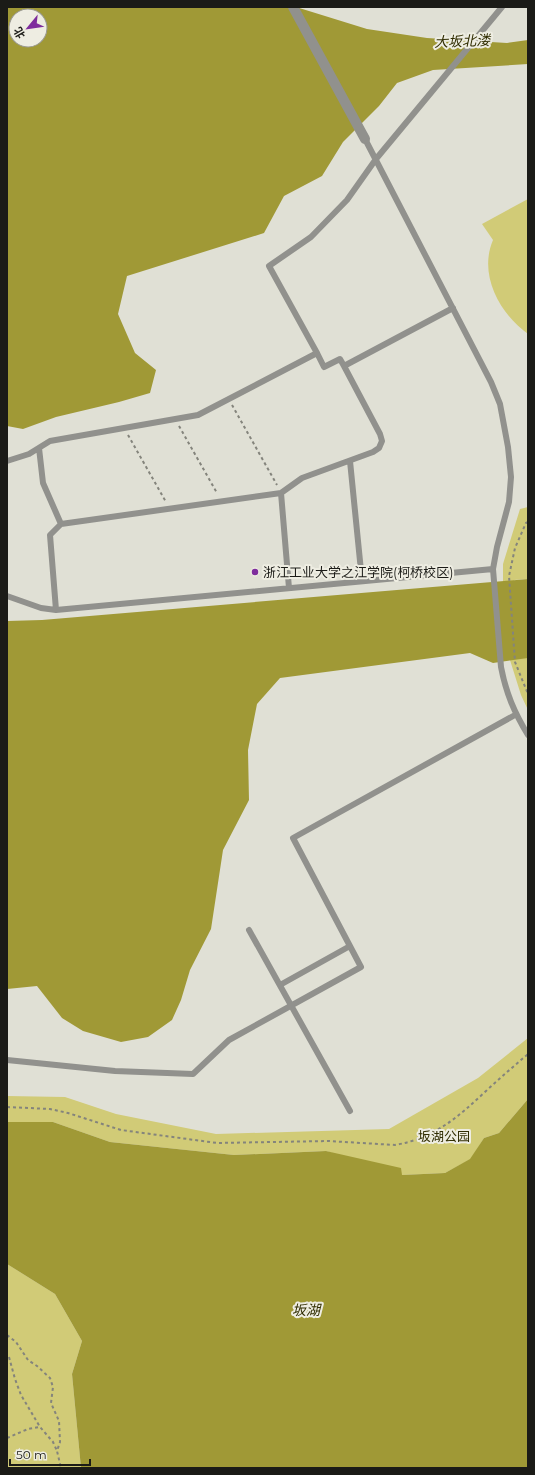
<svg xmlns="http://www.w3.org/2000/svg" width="535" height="1475" viewBox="0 0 535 1475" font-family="Montserrat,'Noto Sans SC',sans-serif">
<rect width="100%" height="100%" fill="#e0e0d5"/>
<path fill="#d1cb77" d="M528,199V334C500,314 478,275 493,240L482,224Z
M528,507V579L514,580L520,658H528V710L521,695L510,660L503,581V564L520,509Z
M528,1038V1099L499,1133L484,1138L471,1159L445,1173L402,1175L326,1151L234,1155L110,1142L53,1122H7V1096L65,1097L116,1114L216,1134L389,1129L478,1078Z
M7,1264L55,1294L82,1341L72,1374L81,1468H7Z"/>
<path fill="#a09936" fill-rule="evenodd" d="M7,7H296L367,29L427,38L507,43L528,40V64L433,70L397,83L379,106L343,142L322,176L284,196L264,233L127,276L118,314L135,353L156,370L150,393L119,402L56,417L23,429L7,426ZM16,16H40V40H16Z
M528,579V658L493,663L470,653L280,678L257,704L248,750L249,800L223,850L211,929L190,970L181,1000L172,1020L148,1037L121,1042L83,1031L62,1018L37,986L7,989V621L42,620Z
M528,1099V1468H81L72,1374L82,1341L55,1294L7,1264V1122H53L110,1142L234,1155L326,1151L401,1168L402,1175L445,1173L470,1159L484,1138L499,1133Z"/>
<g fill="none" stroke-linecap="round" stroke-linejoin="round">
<path stroke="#84847c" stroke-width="2" stroke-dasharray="3 3" stroke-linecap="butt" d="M232,405L277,485
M179,426L217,493
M128,435L166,502
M528,522L526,523L515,548L509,576L515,662L528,694
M7,1107L50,1109L68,1113L121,1130L217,1143L328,1141L395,1145C435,1138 458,1117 486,1091C500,1078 514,1066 528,1054
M7,1335L16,1342L28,1360L37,1366L50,1378L53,1387L51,1403L59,1421L60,1442L57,1451L61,1468
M9,1357L15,1379L21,1395L40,1427L53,1442L57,1451
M7,1438L28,1429L40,1427"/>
<path stroke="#91918d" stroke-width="6" d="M365,139L491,382L500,404L508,447L511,477L509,502L497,547L493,569L501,667C506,693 514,712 528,735
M317,353L324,367L340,359L344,366L453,308
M39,448L43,483L61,524L281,493L302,478L373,452L379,448L382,441L380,434L344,366
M7,461L29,454L50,441L198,415L317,353L269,266L311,237L347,200L376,159L502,7
M350,461L362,581
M281,493L289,588
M7,596L41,608L56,610L493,569
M56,610L50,535L61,524
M249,930L350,1111
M280,985L350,946
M7,1060L115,1071L193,1074L229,1040L361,967L293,838L515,715"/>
<path stroke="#91918d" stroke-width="10" d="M293,7L365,139"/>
</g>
<circle fill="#7e2d9d" stroke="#eeede2" stroke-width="1.5" cx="255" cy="572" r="4"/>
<g text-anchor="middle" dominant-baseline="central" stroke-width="4" stroke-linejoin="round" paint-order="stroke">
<g font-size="13" fill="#1b1b17" stroke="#eeede2" text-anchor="start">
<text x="263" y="572">浙江工业大学之江学院(柯桥校区)</text>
</g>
<g font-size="13" fill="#302d02" stroke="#eeede2">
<text x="444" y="1136">坂湖公园</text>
</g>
<g font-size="14" font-style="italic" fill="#302d02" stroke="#eeede2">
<text transform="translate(462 41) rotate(-2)">大坂北溇</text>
<text x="306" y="1310">坂湖</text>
</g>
</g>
<rect width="535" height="1475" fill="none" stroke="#1b1b17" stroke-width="16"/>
<g transform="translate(28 28) rotate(241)"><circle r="19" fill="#eeede2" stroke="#9a9991"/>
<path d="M0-3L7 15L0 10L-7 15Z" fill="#7e2d9d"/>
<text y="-6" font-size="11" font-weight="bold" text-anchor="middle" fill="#1b1b17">北</text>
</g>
<path d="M10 1459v6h80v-6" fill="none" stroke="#1b1b17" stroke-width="2"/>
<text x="16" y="1459" font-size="12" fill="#1b1b17" stroke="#eeede2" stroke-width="3" paint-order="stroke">50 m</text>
</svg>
